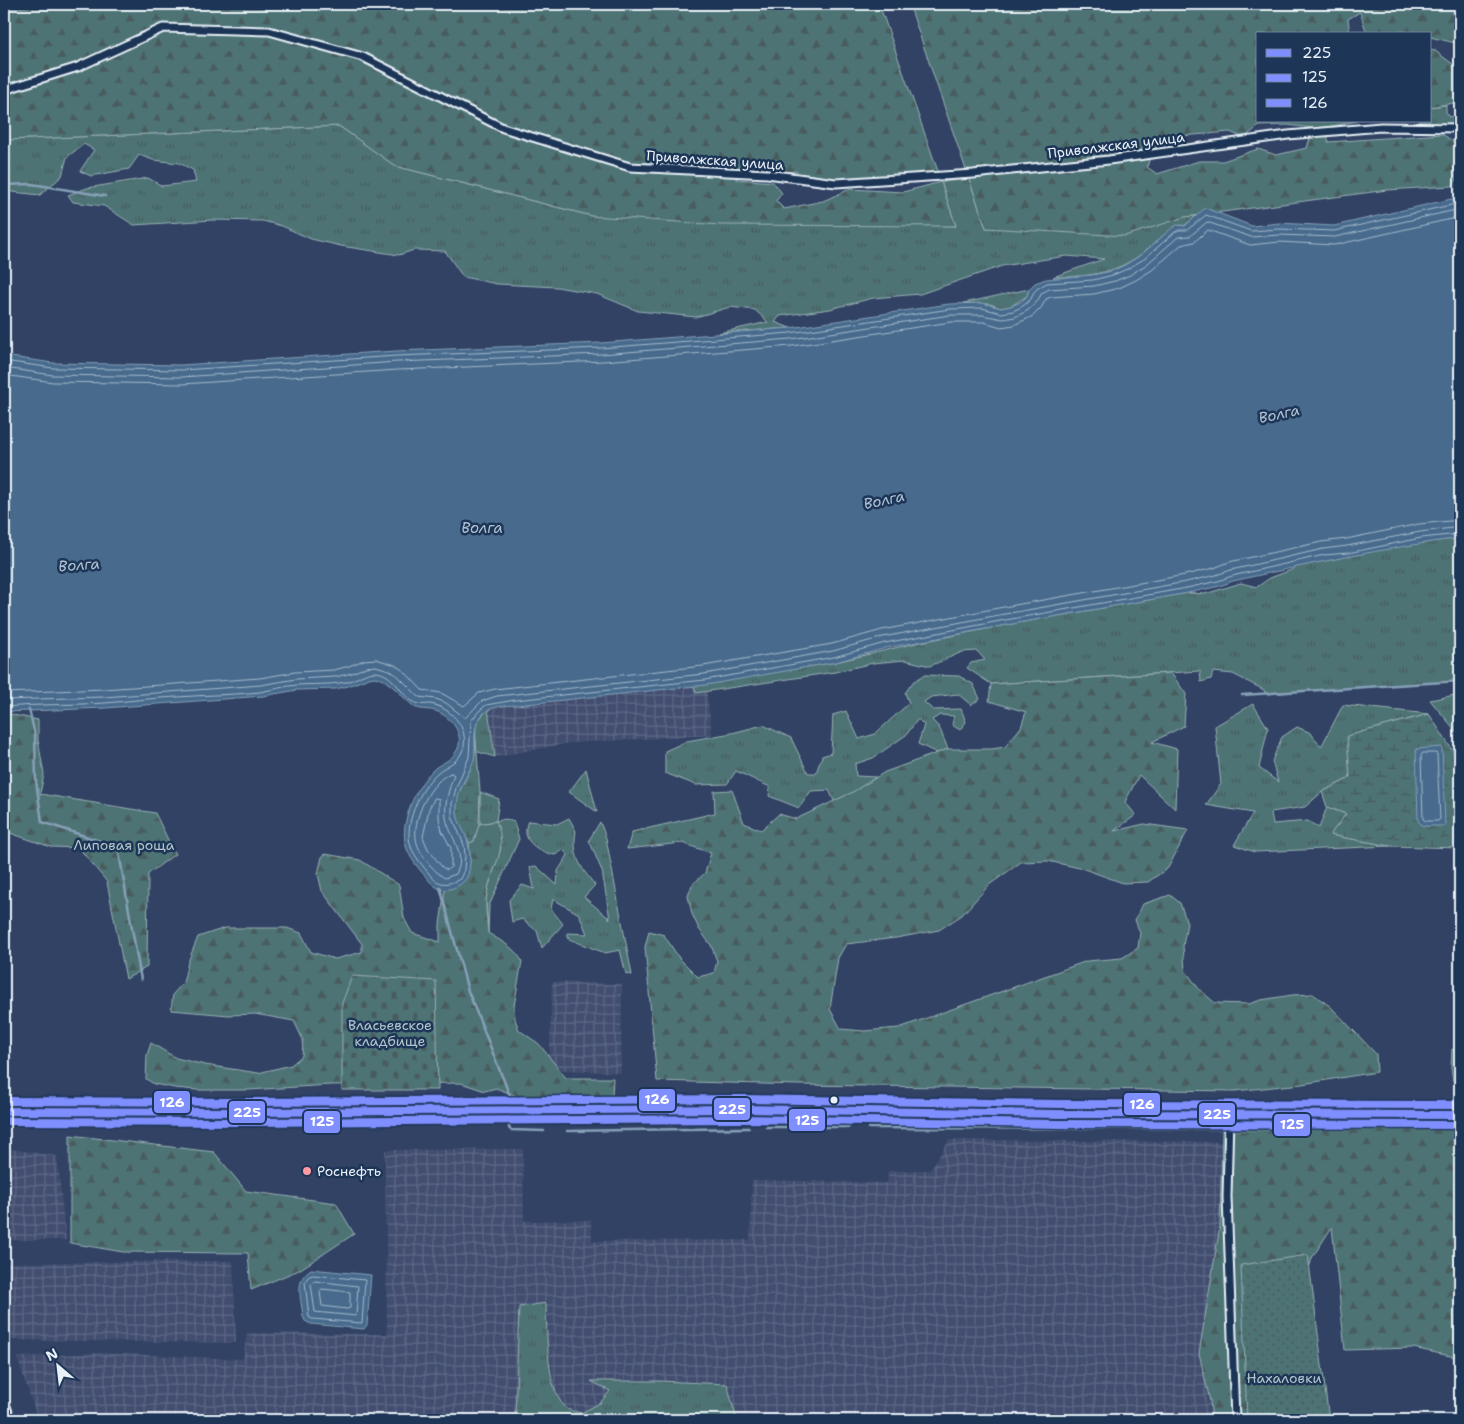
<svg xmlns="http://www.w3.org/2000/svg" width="1464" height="1424" viewBox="0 0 1464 1424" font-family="'Shantell Sans',sans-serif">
<defs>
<pattern id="industrial-grid" width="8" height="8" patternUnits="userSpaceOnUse" patternTransform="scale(1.25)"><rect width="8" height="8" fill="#424e70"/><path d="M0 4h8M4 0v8" fill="none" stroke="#5d6885"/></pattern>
<pattern id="grass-tufts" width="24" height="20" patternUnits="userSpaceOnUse" patternTransform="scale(1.25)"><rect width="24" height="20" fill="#4d7375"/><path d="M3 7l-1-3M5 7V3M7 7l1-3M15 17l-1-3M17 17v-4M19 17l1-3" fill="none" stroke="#495b5d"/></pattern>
<pattern id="forest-firs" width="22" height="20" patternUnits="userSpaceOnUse" patternTransform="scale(1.25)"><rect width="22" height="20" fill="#4d7375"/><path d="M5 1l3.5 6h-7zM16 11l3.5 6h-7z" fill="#495b5d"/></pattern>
<pattern id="wetland-marsh" width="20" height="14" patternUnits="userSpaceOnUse" patternTransform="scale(1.25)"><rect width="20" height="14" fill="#4d7375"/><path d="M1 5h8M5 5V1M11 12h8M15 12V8" fill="none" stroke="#495b5d"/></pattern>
<pattern id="cemetery-stones" width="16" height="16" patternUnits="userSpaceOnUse" patternTransform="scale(1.25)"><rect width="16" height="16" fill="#4d7375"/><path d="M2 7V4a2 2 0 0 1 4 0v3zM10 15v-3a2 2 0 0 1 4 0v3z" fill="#495b5d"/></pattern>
<pattern id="garden-dots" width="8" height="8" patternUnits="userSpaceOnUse" patternTransform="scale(1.25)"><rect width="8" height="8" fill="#4d7375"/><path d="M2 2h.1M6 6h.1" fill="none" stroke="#495b5d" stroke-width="1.8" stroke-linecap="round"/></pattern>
</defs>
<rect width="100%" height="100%" fill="#314264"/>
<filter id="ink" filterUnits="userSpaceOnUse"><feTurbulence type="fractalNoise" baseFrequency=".02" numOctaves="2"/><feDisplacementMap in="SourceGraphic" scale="10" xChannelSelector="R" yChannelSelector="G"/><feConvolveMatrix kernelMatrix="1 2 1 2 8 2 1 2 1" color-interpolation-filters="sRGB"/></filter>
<g filter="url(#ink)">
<path fill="url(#industrial-grid)" d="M706,685L712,735L570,743L495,757L488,709L516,705Z
M552,982L622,984L621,1073L549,1069Z
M949,1140L1221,1142L1217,1420H38L17,1357L98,1353L243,1359L247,1333L387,1334L385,1150L523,1149L524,1221L591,1220L592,1241L750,1240L752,1180L887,1183L888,1171L930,1170Z
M4,1148L57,1156L66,1240H4Z
M233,1261L236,1343L8,1340L4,1323V1263Z"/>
<path fill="url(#grass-tufts)" stroke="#9ab2b6" d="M1446,105V112L1450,117L1460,115V126H1425L1418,121H1430V107Z
M339,126L395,166L592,216L956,226L941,182L969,179L986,228L1196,216L1184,226L1181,225C1165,231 1154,245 1140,255C1114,274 1085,277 1053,277L1104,259L1066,256L1002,266L920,294L873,298L830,309L780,316L775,322L790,328L719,333L768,322L755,310L730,307L696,317L638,311L597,294L557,287L497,284L463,277L445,251L414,250L399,255L341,246L311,239L282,226L263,221L213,220L134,225L104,206L73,202L68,195L87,188L148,178L162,186L196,182L193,170L179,163L153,160L139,155L129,169L91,176L80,171L94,150L84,144L67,157L62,176L40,195L4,191V140Z
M1029,289L1027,296L1011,306L1001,308L990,304L964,303Z
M1460,538V681L1266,694L1264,690L1233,674L1213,672L1211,679L1201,682L1200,671L991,684L967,668L971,663L985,660L977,651L962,652L930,666L905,660L873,663L835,672L696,693L694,686L836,662L916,643L1001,626L1188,593L1205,594L1241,583L1257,587L1270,578L1294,569L1295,567L1393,547Z
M924,675L959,676L973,684L980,699L971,705L958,694L931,697L924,702L933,710L961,709L966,722L960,730L952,725L954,716L940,715L932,720L939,727L948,749L937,753L918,744L924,725L918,719L906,735L873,758L855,764L856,776L876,777L852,793L834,801L829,790L811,791L799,808L769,796L770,787L736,771L727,784L696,785L665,773V751L687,741L732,733L763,725L791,738L808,773H816L822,756L831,753L833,715L846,711L859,739L875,734L909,703L905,693L913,682Z
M1460,694V736L1430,700Z
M1253,704L1268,728L1259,768L1278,782L1272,761L1282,737L1297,727L1311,733L1321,747L1343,705L1429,714L1348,736L1350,778L1322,792L1305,807L1271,812L1273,824L1308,821L1319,828L1327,807L1346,814L1330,835L1390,846L1255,852L1234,845L1253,813L1206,805L1221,784L1215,726Z
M488,709L495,757L475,751L476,723Z
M586,769L597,812L569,792Z
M480,792L499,799L496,821L506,819L514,822L519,839L489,906L488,933L486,900L488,888L501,848L496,821L480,824Z
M569,818L576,831C572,855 580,867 595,885L584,897L610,919L602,871L589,840L600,822L606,838L632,975L626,974L620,950L605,953L569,939L567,933L587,934L579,914L553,899L551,909L563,924L542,948L537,931L522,919L512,922L509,900L522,885L534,889L530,867L536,866L557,885L558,871L568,855L563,850L555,855C539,852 519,841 528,821L557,824Z
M546,1303C547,1328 545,1396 569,1410C572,1411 577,1412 581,1413L600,1403L610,1391L591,1381H658L727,1384L737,1420H515L519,1307Z"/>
<path fill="url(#forest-firs)" stroke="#9ab2b6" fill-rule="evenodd" d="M44,4H879L939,174L842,181L803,177L796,171L773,173L754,157L736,179L773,182L782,193L776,201L784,209L823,201L850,189L903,192L941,182L956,226L721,225L592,216L395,166L339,126L4,140V10Z
M909,4H1460V44L1430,37V34H1414L1401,31L1396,34H1367L1360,12L1348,19L1350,34H1258V121H1357L1328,127V142L1442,134L1460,146V175L1452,186L1387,190L1185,217L1125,236L986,228ZM1287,125L1313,128L1307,148L1276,155L1258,149L1223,161H1199L1157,174L1147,167L1152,151L1169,137L1230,132L1244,138L1259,126Z
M1434,50L1458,68L1460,66V102L1430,107V51Z
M1171,673L1186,694L1184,726L1152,742L1177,749L1175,809L1139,775L1125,802L1136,815L1114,831L1144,824L1188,830L1168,868L1148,882L1123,883L1084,869L1048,861L1021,862L989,885L962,915L939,930L896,938L846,944L838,958L830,1009L841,1029L864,1031L899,1028L1087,961L1122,958L1138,948L1140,933L1135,920L1143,904L1170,895L1180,903L1187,923L1183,946L1185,970L1199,989L1215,1003L1249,1004L1261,1000L1292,995L1313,994L1331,1007L1376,1054L1377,1072L1302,1084L1235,1091L799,1085L657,1081L645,947L649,931L664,935L679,958L698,977L714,973L717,961L711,945L699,929L692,914L688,896L692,885L705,873L711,853L682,843L627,849L632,832L715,813L714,791L732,790L744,823L761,830L779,814L796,819L851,793L885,772L948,749H991L1005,747L1021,727L1026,712L989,701L991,684Z
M4,713L38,720V740L44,774L40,794L155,813L175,854L148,874L147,967L126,979L107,882L79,848L51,847L4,831Z
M496,821C508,851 494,862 488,889C484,903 487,918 488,933C501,941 514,947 522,961L514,1006L515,1019L519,1030L539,1044L566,1078H613L612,1096H517L496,1088L485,1091L461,1083L330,1085L248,1090H197L175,1088L154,1084L146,1079L147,1055L151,1043L176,1058L205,1065L258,1073L291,1065L302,1056L303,1040L294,1021L255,1014L229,1015L171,1010L173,994L183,983L188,962L198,937L225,928H287L301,933L311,952L335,959L362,952V944L322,891L318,874L322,857L325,854L360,860L399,885L404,918L412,933L440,942V924L445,889C472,884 471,866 469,843L474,841L479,824Z
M1452,1049L1460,1051V1086L1453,1081L1451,1068Z
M1460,1128V1358L1413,1348L1345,1350L1332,1227L1312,1258L1306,1279L1315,1420H1212L1210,1401L1199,1353L1220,1226L1222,1130Z
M70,1135L214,1152L246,1191L336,1203L354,1234L299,1270L251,1290L248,1253L123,1252L70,1243Z"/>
<path fill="url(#wetland-marsh)" stroke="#9ab2b6" d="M1429,714L1460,762V848L1390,846L1330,835L1346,814L1327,807L1322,792L1350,778L1347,736Z
M475,727L480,792L479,824L474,841L469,843C465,834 458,824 457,814C454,791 469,778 474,759C476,749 475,737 475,727Z"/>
<path fill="url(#cemetery-stones)" stroke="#9ab2b6" d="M352,976L436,981L438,1090H342V1003Z"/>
<path fill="url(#garden-dots)" stroke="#9ab2b6" d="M1308,1255L1329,1420H1247L1241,1265Z"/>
<path fill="#466b8d" stroke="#87a1b8" d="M1460,197V538C1384,548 1309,564 1233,581L1220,586L1188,593L1001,626L886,648L836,662L706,685L516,705C505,706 491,706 484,713C470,726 477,743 474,760C472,766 469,771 466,777C460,787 456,801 457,813C458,821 462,827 465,834C470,847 472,861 468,875C465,884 450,892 440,889C435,887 429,881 426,877C418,868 409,857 406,846C399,823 416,786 433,770C440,763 450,762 456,752C465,738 455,722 442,714C433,708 423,711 414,707L392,686L384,680L375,677L369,678L348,686L336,689L297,690L263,696L105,708L4,712V356L53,363L181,365L396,351L601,343L790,328L949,304L982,303L1001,308L1011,306L1021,302L1027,296L1029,289L1035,283L1046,279L1092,275L1112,271L1125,265L1141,255L1172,228L1177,225L1185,226L1205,208L1252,226L1279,223L1334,226Z
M1442,747L1445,826H1423L1418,821L1416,749Z
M311,1269L371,1275L367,1325L364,1329L311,1324L305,1321L303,1316C301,1298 294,1280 311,1269Z"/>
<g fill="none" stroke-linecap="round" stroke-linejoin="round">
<path stroke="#a7bbcd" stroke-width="1" d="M4,361L53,368L182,370L397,356L601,348L790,333L950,309L982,308L1001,313L1013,311L1023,306L1031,299L1034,292L1038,288L1047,283L1093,280L1113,275L1127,269L1144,259L1175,232L1179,230H1187L1206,215L1251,231L1279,229L1334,231L1460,203
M4,368L53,375L182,377L397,362L602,354L791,339L950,315H982L1003,319L1015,317L1027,311L1036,303L1042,293L1049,289L1094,286L1115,281L1130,275L1147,264L1178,237L1190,236L1207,222L1251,237L1279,235L1335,237L1460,209
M4,375L53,382L182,384L398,370L603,361L792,346L951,322H984L1001,327L1014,325L1033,316L1041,308L1046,299L1051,297L1094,294L1119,288L1136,280L1152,270L1181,245L1194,242L1208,230L1250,245L1279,242L1335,245L1460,217
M4,693L104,689L260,678L295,672L334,670L349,666L364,660L376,659L395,665L405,672L422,690L441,693L464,706L479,693L495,689L703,666L832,644L882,630L998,608L1185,575L1214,568L1229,562L1321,542L1346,539L1419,524L1460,520
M4,700L104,697L261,685L296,679L335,677L352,673L366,667L376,666L389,670L398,676L419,697L436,699L446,703L465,718L482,701L497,696L704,674L833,651L883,637L999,615L1186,582L1216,575L1231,570L1323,549L1347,546L1420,532L1460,527
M4,707C38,704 72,705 105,703C129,701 153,698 177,697C204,695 232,695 260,692C272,690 284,686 297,685C313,684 330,685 346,682C355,680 364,673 374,672C396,672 401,700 419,704C422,705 427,704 430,704C452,707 473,732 461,754C455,765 443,766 435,775C420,790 403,825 411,847C415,857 423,866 430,875C439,886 448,885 460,879L464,870L465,855L464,845L452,816V804L456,788L469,757L471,721L479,711L486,705L515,700L705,680L834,657L885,643L1000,621L1187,588L1218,581L1232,576L1324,555L1348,553L1421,538L1460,534
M1423,753H1435L1437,754L1440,819L1438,821H1426L1423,819L1421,756Z
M451,773L454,775C449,789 444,804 446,818C450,837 467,854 456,874L445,878C433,871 417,852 416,838C413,817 431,780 451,773Z
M435,798L439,799V818L442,831L451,848V867L447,870L442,867L428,849L423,837L429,809Z
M313,1275L365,1280L362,1323L312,1319L309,1317L305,1282L308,1277Z
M315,1281L358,1286L356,1316L315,1312L311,1284Z
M322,1289L350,1292V1308L347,1309L322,1306L320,1292Z"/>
<path stroke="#87a1b8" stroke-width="2.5" d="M4,185L32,184L105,196
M1242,695L1460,681
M29,709L35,735L36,781L42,822L118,847L141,980
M440,887L468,991L510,1096
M509,1116V1128L511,1130L544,1131
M766,1127H849
M869,1128L1221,1129
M1232,1129H1451
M567,1131L749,1128"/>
<g stroke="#e8f1f8" stroke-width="11">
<path id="street" d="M4,90L78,67L163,28L269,31L363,57L503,128L630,167L767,174L836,183L973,174L1109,160L1288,135L1381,127L1460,128
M1229,1114L1227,1197L1235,1420
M4,1401L11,1420"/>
</g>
<g stroke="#e8f1f8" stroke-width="15">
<path id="primary" d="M4,1111L242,1112L744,1109L1060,1114L1460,1115"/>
</g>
<use href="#street" stroke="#1d3557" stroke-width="7"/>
<use href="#primary" stroke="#6c7065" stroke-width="11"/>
<g stroke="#1d3557" stroke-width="11">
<path id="bus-1" d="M4,1111L242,1112L744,1109L1060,1114L1460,1115"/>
</g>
<g stroke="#1d3557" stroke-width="11">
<path id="bus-2" d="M4,1121L242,1122L744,1119L1060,1124L1460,1125"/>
</g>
<g stroke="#1d3557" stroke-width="11">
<path id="bus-3" d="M4,1101L242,1102L744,1099L1060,1104L1460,1105"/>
</g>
<use href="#bus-1" stroke="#808fff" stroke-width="8"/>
<use href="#bus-2" stroke="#808fff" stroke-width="8"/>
<use href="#bus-3" stroke="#808fff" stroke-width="8"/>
</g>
</g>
<circle fill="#e8f1f8" stroke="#1d3557" stroke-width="2" cx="834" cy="1100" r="4.5"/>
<circle fill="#ff9aa2" stroke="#1d3557" stroke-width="2" cx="307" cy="1171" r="5"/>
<g text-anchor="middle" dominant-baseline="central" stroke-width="5" stroke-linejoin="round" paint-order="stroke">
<g font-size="14" fill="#e8f1f8" stroke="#1d3557">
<text transform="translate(1116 145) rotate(-7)">Приволжская улица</text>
<text transform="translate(715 160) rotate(4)">Приволжская улица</text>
</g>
<g font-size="14" fill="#b2c5ca" stroke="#1d3557">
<text x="124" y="845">Липовая роща</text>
<text x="390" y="1025">Власьевское<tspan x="390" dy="16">кладбище</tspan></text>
<text x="1284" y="1378">Нахаловки</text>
</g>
<g font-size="14" fill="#e8f1f8" stroke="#1d3557" text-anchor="start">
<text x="317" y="1171">Роснефть</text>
</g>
<g font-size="15" font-style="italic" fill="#afc2d3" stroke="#1d3557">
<text transform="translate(1279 414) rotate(-12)">Волга</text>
<text transform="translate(884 500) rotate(-12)">Волга</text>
<text x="482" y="528">Волга</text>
<text transform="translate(79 565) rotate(-4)">Волга</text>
</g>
</g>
<g stroke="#1d3557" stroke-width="2">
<rect x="638" y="1088" width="38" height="24" rx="5" fill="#808fff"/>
<rect x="153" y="1090" width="38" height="24" rx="5" fill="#808fff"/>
<rect x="1123" y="1092" width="38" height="24" rx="5" fill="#808fff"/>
<rect x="713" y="1097" width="38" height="24" rx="5" fill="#808fff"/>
<rect x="228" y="1100" width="38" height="24" rx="5" fill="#808fff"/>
<rect x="1198" y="1102" width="38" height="24" rx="5" fill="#808fff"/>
<rect x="788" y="1108" width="38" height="24" rx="5" fill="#808fff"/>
<rect x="303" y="1110" width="38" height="24" rx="5" fill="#808fff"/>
<rect x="1273" y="1113" width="38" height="24" rx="5" fill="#808fff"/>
</g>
<g font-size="14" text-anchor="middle" font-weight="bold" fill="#fff">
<text x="657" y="1104">126</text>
<text x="172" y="1107">126</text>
<text x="1142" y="1109">126</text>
<text x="732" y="1114">225</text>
<text x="247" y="1117">225</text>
<text x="1217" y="1119">225</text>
<text x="807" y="1125">125</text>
<text x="322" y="1126">125</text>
<text x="1292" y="1129">125</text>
</g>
<rect width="1464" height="1424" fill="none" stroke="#1d3557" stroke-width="20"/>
<rect x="10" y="10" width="1444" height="1404" fill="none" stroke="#e8f1f8" stroke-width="2" filter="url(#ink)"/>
<rect x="1256" y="32" width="175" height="90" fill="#1d3557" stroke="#6e8097"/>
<rect x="1266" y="49" width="25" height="8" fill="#808fff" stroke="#6e8097"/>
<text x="1302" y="58" font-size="15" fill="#e8f1f8">225</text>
<rect x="1266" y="74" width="25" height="8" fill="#808fff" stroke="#6e8097"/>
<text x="1302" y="82" font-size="15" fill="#e8f1f8">125</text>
<rect x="1266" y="99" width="25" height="8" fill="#808fff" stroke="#6e8097"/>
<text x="1302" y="108" font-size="15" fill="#e8f1f8">126</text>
<g transform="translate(58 1366) rotate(332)" stroke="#1d3557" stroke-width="4" paint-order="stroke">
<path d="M0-4L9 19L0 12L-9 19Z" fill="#e8f1f8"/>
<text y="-8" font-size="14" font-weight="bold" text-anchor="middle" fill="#e8f1f8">N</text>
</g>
</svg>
